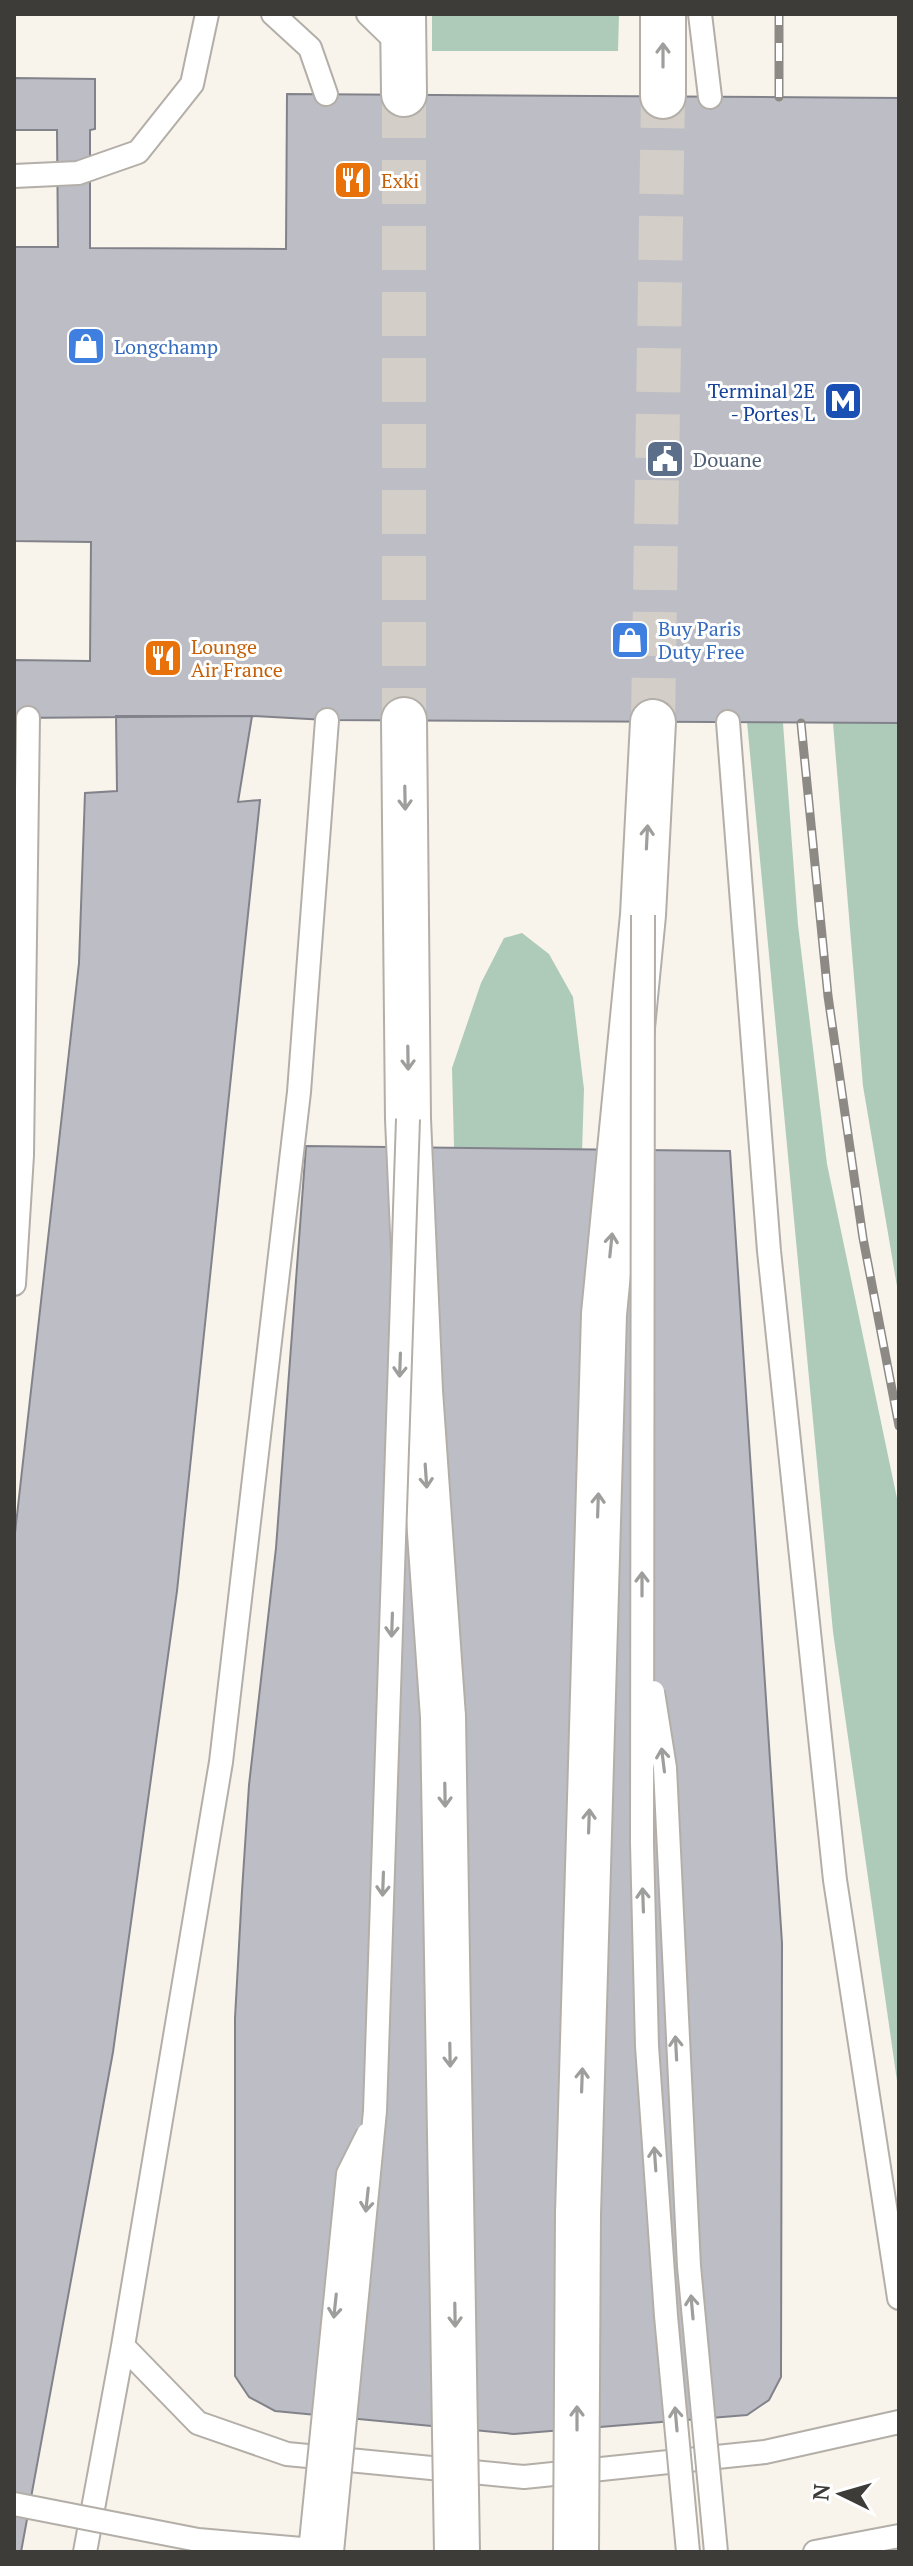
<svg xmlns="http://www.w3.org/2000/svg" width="913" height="2566" viewBox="0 0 913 2566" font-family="'PT Serif',serif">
<rect width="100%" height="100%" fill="#f8f3eb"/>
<path fill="#aecbb9" d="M432,14H619L618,51H432Z
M747,722L783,723L798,925L827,1164L899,1508V2095L833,1632Z
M833,723H899V1298L863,1086Z
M522,933L549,954L573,997L584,1089L570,1540L464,1539L452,1068L481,983L504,938Z"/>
<path fill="#bdbdc5" stroke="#82838a" stroke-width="2" d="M14,78L95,79V129L90,130V248L286,249L287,94L899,98V723L327,720L252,716L14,718V660L90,661L91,542L14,541V247H58L57,130H14Z
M116,716H252L238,802L260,800L177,1591L113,2052L21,2552H14V1542L79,963L85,793L117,791Z
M306,1146L730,1151L782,1943L781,2377L769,2400L747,2415L514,2434L275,2411L249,2397L235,2376V2018L242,1891L249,1785L276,1548Z"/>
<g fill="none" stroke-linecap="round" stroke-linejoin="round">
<path stroke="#d3cec7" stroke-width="44" stroke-dasharray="44 22" stroke-linecap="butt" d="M404,94V720
M653,722L663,96"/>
<g stroke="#b3afa8" stroke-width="26">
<path id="service" d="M273,14L310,48L326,94
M368,14L402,47
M700,14L710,97
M14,176L78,173L138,152L192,84L207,14
M327,720L299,1092L221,1762L123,2346L198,2423L287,2454L524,2477L765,2452L899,2422
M728,722L769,1251L835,1880L899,2298
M14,1284L22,1155L28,718
M85,2552L123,2346
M815,2552L899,2536"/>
</g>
<g stroke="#b3afa8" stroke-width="48">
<path id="secondary" d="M403,14L404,94
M663,14V96
M404,720L408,1119L420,1391L443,1717
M578,2214L604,1314L643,915L653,722"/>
</g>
<use href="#service" stroke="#fff" stroke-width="22"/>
<use href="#secondary" stroke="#fff" stroke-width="44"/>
<g stroke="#8d8a85" stroke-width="9">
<path id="rail" d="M779,97V14
M801,723L828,996L863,1238L899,1426"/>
</g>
<use href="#rail" stroke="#fff" stroke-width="6" stroke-dasharray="18" stroke-linecap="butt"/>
<g stroke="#b3afa8" stroke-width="26" stroke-linecap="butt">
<path id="service-bridge" d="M643,915L642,1843L647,2046L666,2316L688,2552
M653,1692L665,1768L689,2266L716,2552
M14,2504L198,2540L325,2551
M310,2552L348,2174L368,2134
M332,2552L375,2111L408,1119"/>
</g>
<g stroke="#b3afa8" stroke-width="48" stroke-linecap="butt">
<path id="secondary-bridge" d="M443,1717L457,2552
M576,2552L578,2214"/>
</g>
<use href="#service-bridge" stroke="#fff" stroke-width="22"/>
<use href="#secondary-bridge" stroke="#fff" stroke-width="44"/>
</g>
<defs><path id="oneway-shaft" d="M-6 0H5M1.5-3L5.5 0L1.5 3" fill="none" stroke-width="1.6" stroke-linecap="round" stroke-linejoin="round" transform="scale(2)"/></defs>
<g stroke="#9e9e9c">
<use href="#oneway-shaft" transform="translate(663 55) rotate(-90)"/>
<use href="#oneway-shaft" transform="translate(405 798) rotate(89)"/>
<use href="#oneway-shaft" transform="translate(647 837) rotate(-87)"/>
<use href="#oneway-shaft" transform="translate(408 1058) rotate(89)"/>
<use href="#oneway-shaft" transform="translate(611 1245) rotate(-84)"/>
<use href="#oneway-shaft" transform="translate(400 1365) rotate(92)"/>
<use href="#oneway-shaft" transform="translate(426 1476) rotate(86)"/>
<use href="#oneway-shaft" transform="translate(598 1505) rotate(-88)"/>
<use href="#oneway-shaft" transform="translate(642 1584) rotate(-90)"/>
<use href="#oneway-shaft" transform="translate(392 1625) rotate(92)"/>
<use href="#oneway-shaft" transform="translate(663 1760) rotate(-97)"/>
<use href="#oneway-shaft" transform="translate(445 1795) rotate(89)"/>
<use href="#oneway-shaft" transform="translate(589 1821) rotate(-88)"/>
<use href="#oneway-shaft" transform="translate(383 1884) rotate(92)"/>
<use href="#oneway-shaft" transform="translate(643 1900) rotate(-92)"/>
<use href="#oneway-shaft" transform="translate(676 2048) rotate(-93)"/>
<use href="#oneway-shaft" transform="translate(450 2055) rotate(89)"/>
<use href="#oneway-shaft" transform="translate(582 2080) rotate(-88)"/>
<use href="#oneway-shaft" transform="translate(655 2159) rotate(-94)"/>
<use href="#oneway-shaft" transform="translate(367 2200) rotate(96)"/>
<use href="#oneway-shaft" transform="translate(335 2306) rotate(96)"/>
<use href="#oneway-shaft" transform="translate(692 2307) rotate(-95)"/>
<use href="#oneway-shaft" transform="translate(455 2315) rotate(89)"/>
<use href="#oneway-shaft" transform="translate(577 2418) rotate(-90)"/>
<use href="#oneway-shaft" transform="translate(676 2419) rotate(-95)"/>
</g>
<defs>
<g id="restaurant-square" transform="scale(2)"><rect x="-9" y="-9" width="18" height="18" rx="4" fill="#e8710a" stroke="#fff"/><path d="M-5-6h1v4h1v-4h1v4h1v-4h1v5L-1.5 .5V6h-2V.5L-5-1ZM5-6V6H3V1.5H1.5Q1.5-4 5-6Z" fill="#fff"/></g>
<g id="shop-square" transform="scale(2)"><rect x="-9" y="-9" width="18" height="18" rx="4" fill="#3f7fe0" stroke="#fff"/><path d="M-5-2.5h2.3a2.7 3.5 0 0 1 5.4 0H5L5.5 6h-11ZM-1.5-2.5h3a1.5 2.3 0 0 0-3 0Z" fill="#fff"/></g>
<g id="metro-square" transform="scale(2)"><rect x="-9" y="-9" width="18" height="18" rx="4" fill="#1a4fb4" stroke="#fff"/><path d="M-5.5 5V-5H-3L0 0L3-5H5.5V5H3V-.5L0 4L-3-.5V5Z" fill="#fff"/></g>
<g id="civic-square" transform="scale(2)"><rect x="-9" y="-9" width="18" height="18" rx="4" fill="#5c6f8a" stroke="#fff"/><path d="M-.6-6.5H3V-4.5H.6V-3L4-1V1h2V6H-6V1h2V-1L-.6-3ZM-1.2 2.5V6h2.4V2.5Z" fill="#fff"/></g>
</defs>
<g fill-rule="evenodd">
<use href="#restaurant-square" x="353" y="180"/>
<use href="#shop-square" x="86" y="346"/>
<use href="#metro-square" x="843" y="401"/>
<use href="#civic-square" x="665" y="459"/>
<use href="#shop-square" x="630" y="640"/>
<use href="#restaurant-square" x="163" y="658"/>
</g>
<g text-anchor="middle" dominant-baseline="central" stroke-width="6" stroke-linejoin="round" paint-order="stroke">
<g font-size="20" fill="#c56008" stroke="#fff" text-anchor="start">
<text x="381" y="180">Exki</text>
<text x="191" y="646">Lounge<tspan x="191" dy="23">Air France</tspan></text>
</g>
<g font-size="20" fill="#366cbe" stroke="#fff" text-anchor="start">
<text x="114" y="346">Longchamp</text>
<text x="658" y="628">Buy Paris<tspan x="658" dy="23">Duty Free</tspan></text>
</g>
<g font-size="20" fill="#164399" stroke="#fff" text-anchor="end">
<text x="815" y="390">Terminal 2E<tspan x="815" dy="23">- Portes L</tspan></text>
</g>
<g font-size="20" fill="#4e5e75" stroke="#fff" text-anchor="start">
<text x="693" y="459">Douane</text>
</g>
</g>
<rect width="913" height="2566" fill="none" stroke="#3e3c39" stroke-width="32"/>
<g transform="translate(841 2494) rotate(275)" stroke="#ffffff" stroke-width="6" paint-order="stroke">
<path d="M0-6L14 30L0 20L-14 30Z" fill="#3e3c39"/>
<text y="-12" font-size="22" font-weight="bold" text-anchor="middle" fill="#3e3c39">N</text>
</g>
</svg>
